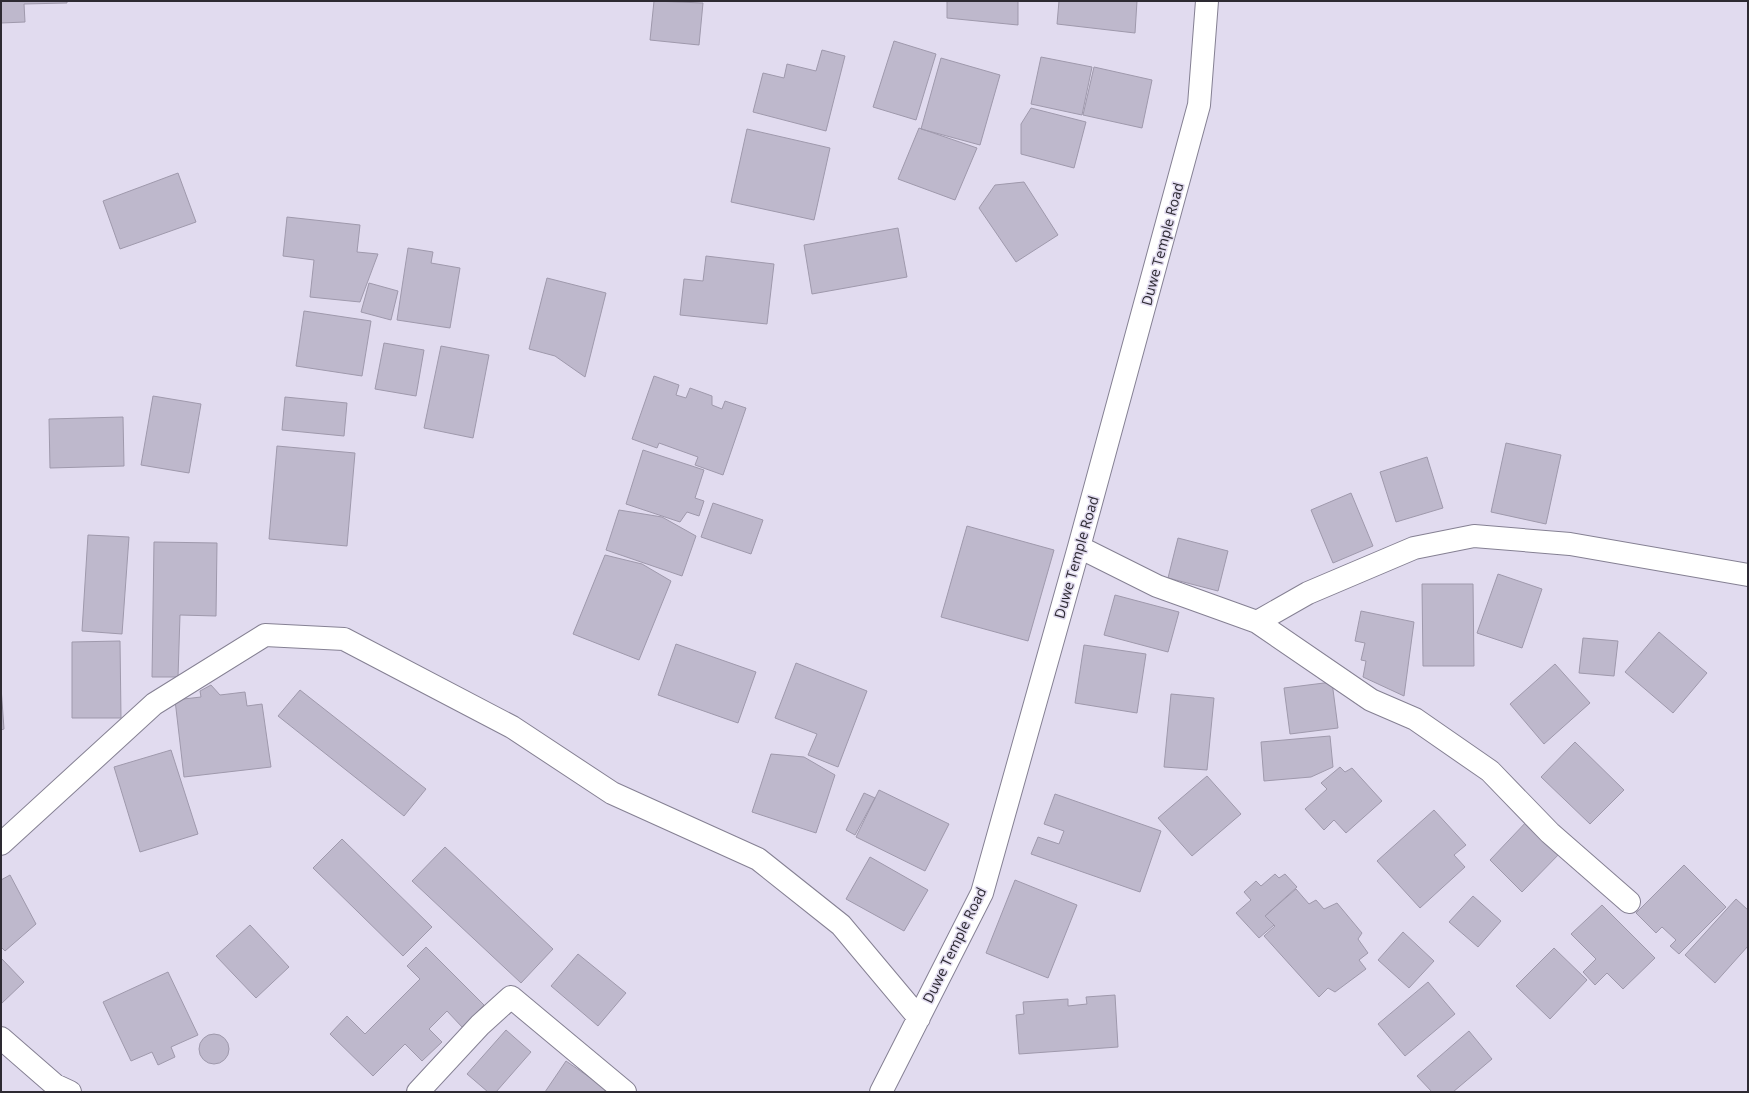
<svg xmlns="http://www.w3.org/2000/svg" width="1749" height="1093" viewBox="0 0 1749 1093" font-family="'Open Sans',sans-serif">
<rect width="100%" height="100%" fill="#e1dbef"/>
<path fill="#beb8cc" stroke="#9f99ac" d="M1,1H67V3L24,4L25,22L1,23Z
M654,1L703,3L699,45L650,40Z
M947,1H1018V25L947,18Z
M1059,1H1137L1135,33L1057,24Z
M894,41L936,54L916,120L873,107Z
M822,50L845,56L826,131L753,112L763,73L784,78L787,64L816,71Z
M1041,57L1092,67L1082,115L1031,104Z
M941,58L1000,75L980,145L921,129Z
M1094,67L1152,80L1142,128L1083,115Z
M1031,108L1086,122L1074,168L1021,154V124Z
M919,128L977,148L955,200L898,179Z
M747,129L830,148L814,220L731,202Z
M178,173L196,222L120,249L103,201Z
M1024,182L1058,235L1016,262L979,208L995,185Z
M287,217L360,225L357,252L378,254L360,302L310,297L314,260L283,256Z
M898,228L907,277L812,294L804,245Z
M408,248L433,252L431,263L460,268L450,328L397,320Z
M706,256L774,264L767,324L680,315L684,279L703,281Z
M547,278L606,293L585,377L555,356L529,349Z
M369,283L398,291L391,320L361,312Z
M304,311L371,321L362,376L296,366Z
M384,343L424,350L416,396L375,389Z
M441,346L489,355L473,438L424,428Z
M654,376L679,385L676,395L686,398L690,388L712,396V405L722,409L725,401L746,408L723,475L695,465L698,457L659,443L657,448L632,439Z
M153,396L201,404L189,473L141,465Z
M285,397L347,403L344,436L282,430Z
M123,417L124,466L50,468L49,419Z
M1506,443L1561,455L1546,524L1491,512Z
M277,446L355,453L347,546L269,539Z
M643,450L704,470L695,498L704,501L699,516L687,512L680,522L626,504Z
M1427,457L1443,508L1396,522L1380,472Z
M1351,493L1373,546L1333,563L1311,510Z
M713,503L763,520L751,554L701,537Z
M619,510L662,517L696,536L682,576L606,550Z
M967,526L1054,550L1028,641L941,617Z
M88,535L129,537L122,634L82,631Z
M1178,538L1228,551L1218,591L1168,578Z
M154,542L217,543L216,616L180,615L178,677H152Z
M605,555L642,564L671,581L639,660L573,634Z
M1498,574L1542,589L1522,648L1477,633Z
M1422,584H1473L1474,666H1423Z
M1115,595L1179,612L1168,652L1104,635Z
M1361,611L1414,622L1404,696L1363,677L1366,661L1361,660L1365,643L1355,641Z
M1659,632L1707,673L1673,713L1625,672Z
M1583,638L1618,641L1614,676L1579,673Z
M120,641L121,718H72V642Z
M676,644L756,672L738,723L658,695Z
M1084,645L1146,654L1137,713L1075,703Z
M796,663L867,691L838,767L808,755L817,734L775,718Z
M1555,664L1590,703L1544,744L1510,704Z
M1332,682L1338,728L1290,734L1284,688Z
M211,685L220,695L245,692L247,706L262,704L271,767L184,777L175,700L201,697L200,691Z
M1,687L4,729L1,730Z
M300,690L426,789L404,816L278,716Z
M1171,694L1214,698L1207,770L1164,767Z
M1330,736L1333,767L1311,777L1264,781L1261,742Z
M1575,742L1624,790L1590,824L1541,777Z
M171,750L198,834L140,852L114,767Z
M771,754L804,757L835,775L816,833L752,812Z
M1340,767L1345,772L1352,768L1382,801L1346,833L1334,820L1324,830L1305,809L1327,789L1321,783Z
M1207,776L1241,814L1192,856L1158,818Z
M879,790L949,824L925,871L856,837Z
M864,793L875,798L855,835L846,830Z
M1055,794L1161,831L1140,892L1031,854L1038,837L1059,844L1064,831L1044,824Z
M1434,810L1466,845L1454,855L1465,867L1420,908L1377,861Z
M1529,819L1562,851L1522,892L1490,860Z
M342,839L432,927L403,956L313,868Z
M445,847L553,949L521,983L412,881Z
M870,857L928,890L904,931L846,899Z
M1684,865L1726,907L1679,954L1670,946L1676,940L1662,927L1656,933L1636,913Z
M1275,874L1279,878L1285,874L1297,887L1265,916L1274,925L1259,938L1236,913L1251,900L1244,892L1256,881L1261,886Z
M10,875L36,924L5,951L1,947V880Z
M1015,880L1077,905L1048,978L986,953Z
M1296,889L1309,904L1316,900L1324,909L1337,903L1362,933L1358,939L1368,953L1359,960L1366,969L1335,992L1328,988L1319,997L1264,936L1275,926L1265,916Z
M1473,896L1501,921L1478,947L1449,922Z
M1736,899L1748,910V946L1715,983L1685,955Z
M1602,905L1655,958L1623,989L1607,973L1595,985L1583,972L1596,959L1571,934Z
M250,925L289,967L256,998L216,956Z
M1403,932L1434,961L1409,988L1378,960Z
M426,947L484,1005L462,1027L447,1011L429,1029L442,1042L422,1061L405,1044L373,1076L330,1034L347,1016L365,1034L420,979L407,966Z
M1554,948L1587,980L1550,1019L1516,986Z
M578,954L626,993L598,1026L551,986Z
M1,958L24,982L1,1004Z
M168,972L198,1035L171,1047L175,1057L158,1065L152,1052L131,1061L103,1002Z
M1428,982L1455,1014L1405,1056L1378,1024Z
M1115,995L1118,1047L1019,1054L1016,1015L1024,1014L1023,1002L1068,999V1006L1087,1004L1086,997Z
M506,1030L531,1052L496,1092H488L467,1074Z
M1469,1031L1492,1059L1453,1092H1432L1417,1076Z
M199 1049a15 15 0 1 1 30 0a15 15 0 1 1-30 0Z
M566,1061L605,1088V1092H545Z"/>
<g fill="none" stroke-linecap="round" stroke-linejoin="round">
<g stroke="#858093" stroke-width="24">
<path id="street" d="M1079,547L1157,586L1257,622L1371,700L1415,719L1490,771L1550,833L1629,902
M1257,622L1308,593L1414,548L1474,536L1570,544L1748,575
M1,844L154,704L265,635L344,639L512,727L612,793L758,859L841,925L919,1018
M1,1038L55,1085L70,1092
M418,1092L480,1025L511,997L625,1092
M881,1092L982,893L1079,547L1199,105L1207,1"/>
</g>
<use href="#street" stroke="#fff" stroke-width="22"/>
</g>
<g text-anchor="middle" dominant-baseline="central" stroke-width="3" stroke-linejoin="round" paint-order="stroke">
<g font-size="14" fill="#2d2a32" stroke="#e1dbef">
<text transform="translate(1162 244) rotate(-75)">Duwe Temple Road</text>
<text transform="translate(1076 557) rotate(-74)">Duwe Temple Road</text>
<text transform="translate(954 945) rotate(-64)">Duwe Temple Road</text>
</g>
</g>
<rect width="1749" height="1093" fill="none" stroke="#2d2a32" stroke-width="4"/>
</svg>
